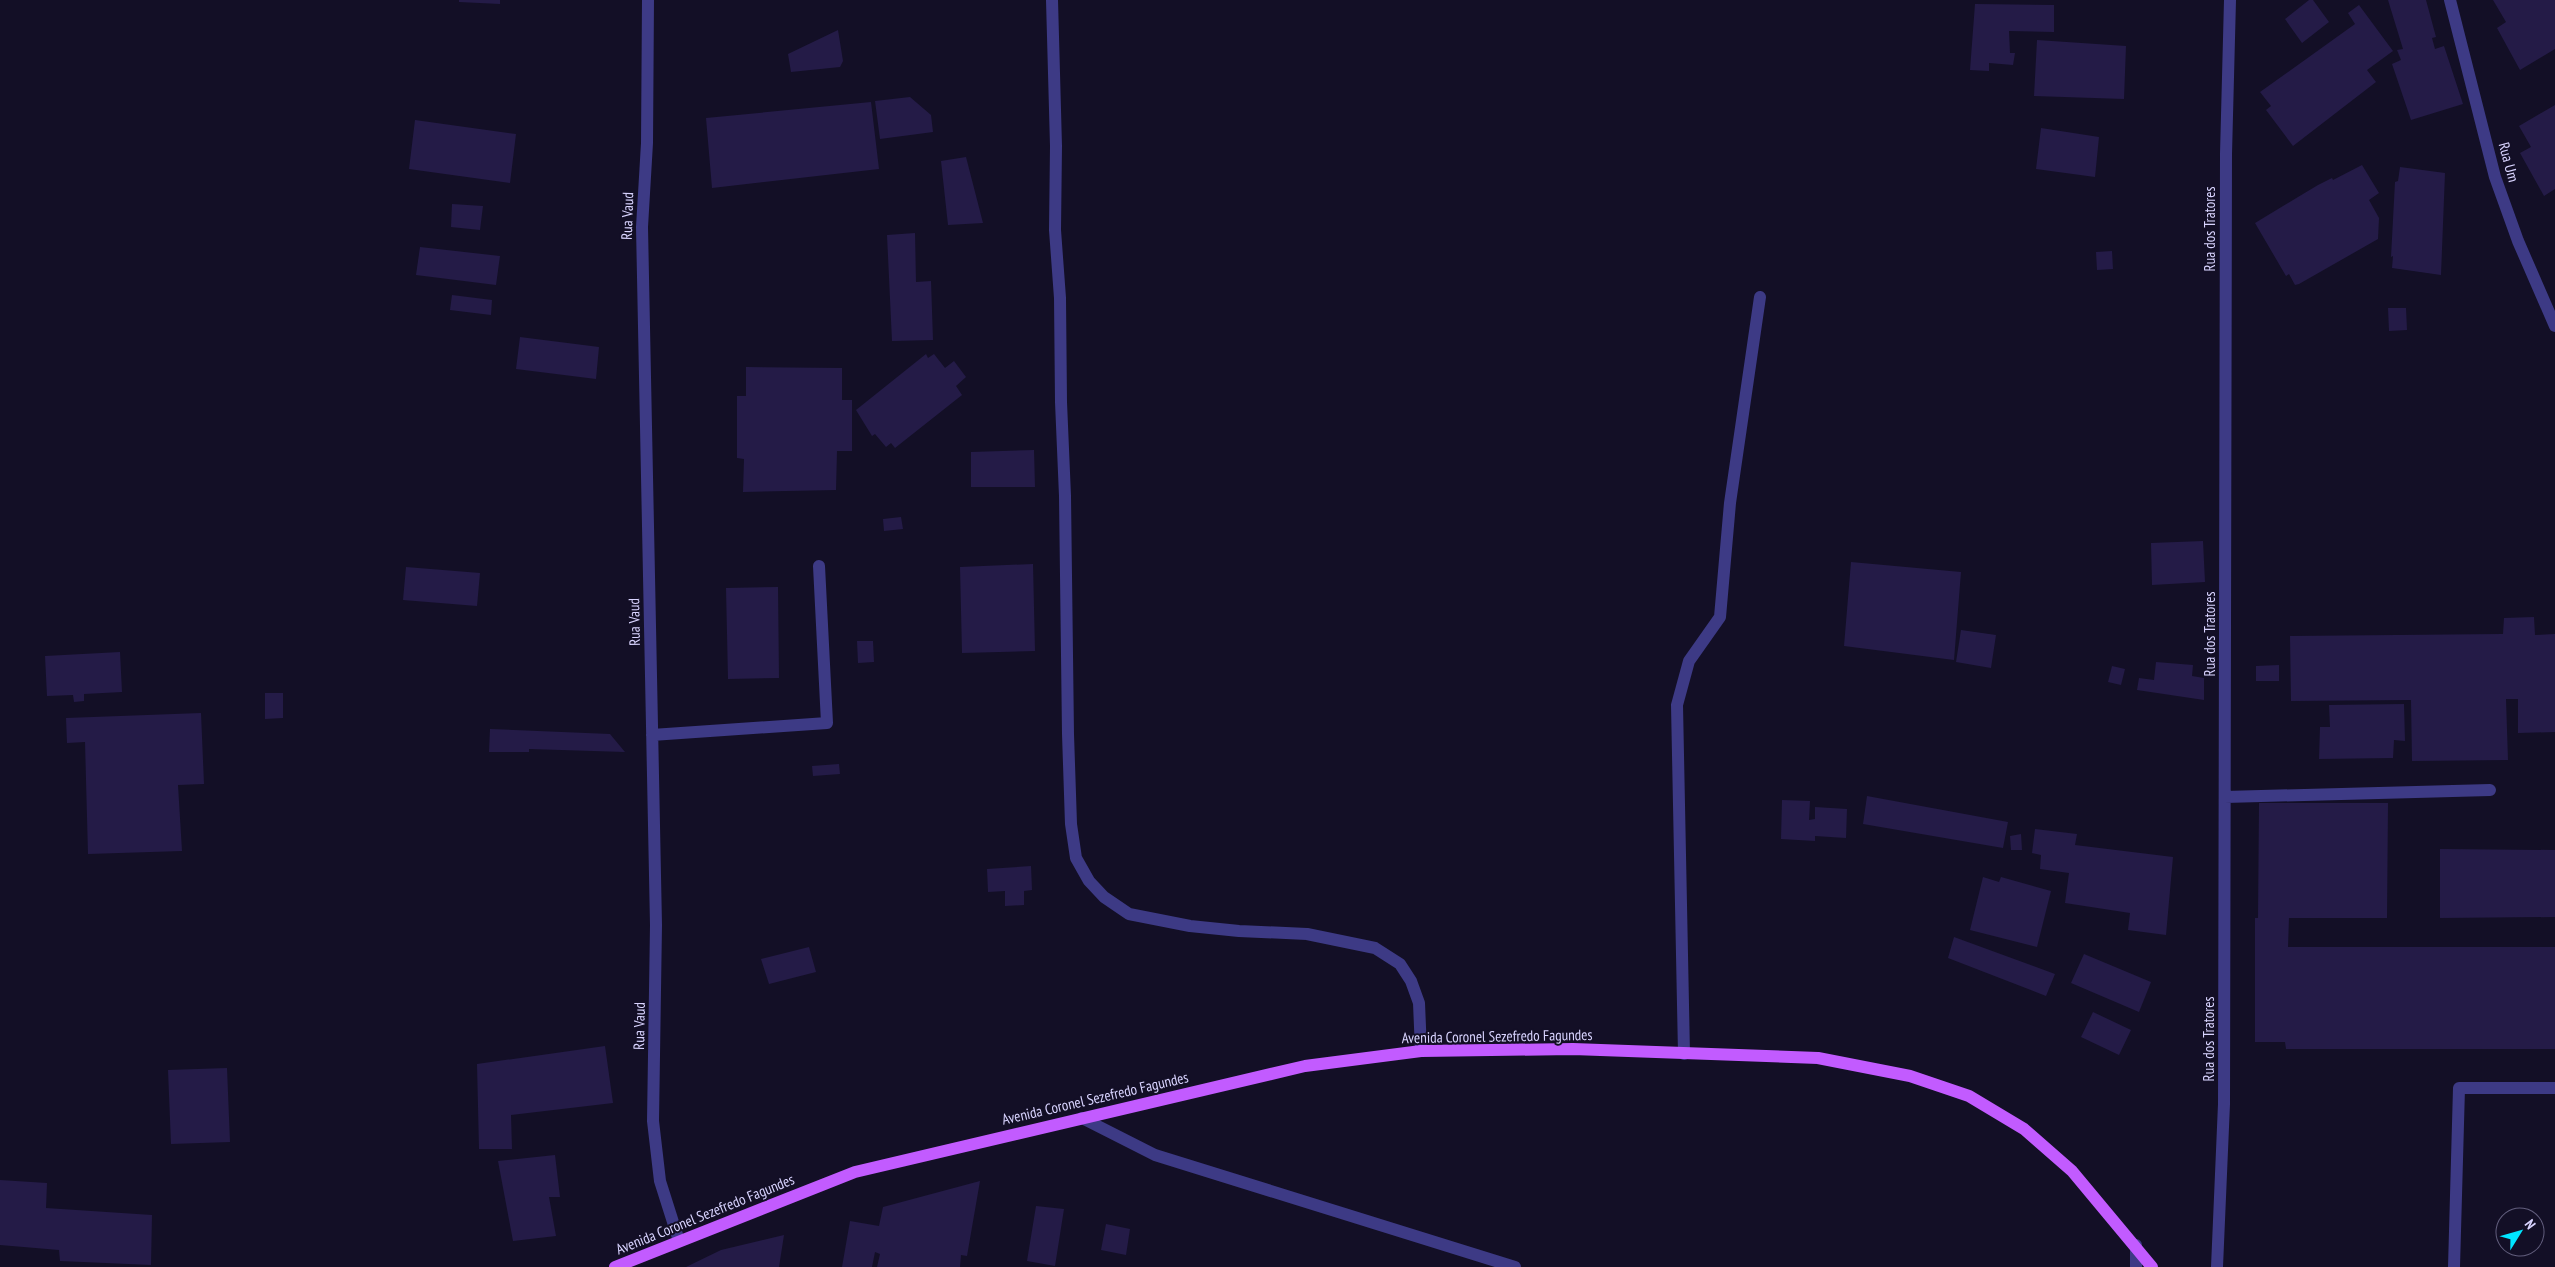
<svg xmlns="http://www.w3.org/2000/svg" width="2555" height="1267" viewBox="0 0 2555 1267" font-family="'PT Sans Narrow',sans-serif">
<rect width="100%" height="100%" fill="#130f26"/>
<path fill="#241b47" d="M459,0H500V4L459,2Z
M2309,0H2313L2329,22L2302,43L2285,19Z
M2388,0H2426L2436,37L2432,38L2435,49L2444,46L2463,104L2411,120L2392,64L2401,60L2397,50L2403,49Z
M2493,0H2555V49L2520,70L2497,28L2506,22Z
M1975,4L2054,5V32L2009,31L2010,53H2015L2013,65L1989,63V71L1970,70Z
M2359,5L2393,51L2367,70L2376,82L2293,146L2266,110L2271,106L2260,92L2355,24L2348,13Z
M838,30L843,61L840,67L791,72L788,54Z
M2037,40L2126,46L2124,99L2034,96Z
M910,97L931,115L933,132L880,139L875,101Z
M871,102L879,169L712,188L706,118Z
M2555,105V189L2544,196L2520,153L2531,147L2519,126Z
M415,120L516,134L510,183L409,169Z
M2041,128L2099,137L2095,177L2036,169Z
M966,157L983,223L948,225L941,161Z
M2362,165L2379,193L2369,200L2379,218L2378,239L2299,284L2295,285L2289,274L2286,276L2255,223L2318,185L2332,178L2333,180Z
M2400,167L2445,173L2441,275L2392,268L2393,256L2391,257L2395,182L2398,181Z
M452,204L483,206L480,230L451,227Z
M915,233L916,282L931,281L933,340L892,341L887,235Z
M420,247L500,256L496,285L416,275Z
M2112,251L2113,269L2097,270L2096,252Z
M452,295L492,300L491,315L450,310Z
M2388,308H2406L2407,330L2389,331Z
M520,337L599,347L596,379L516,369Z
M926,354L928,358L934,354L945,368L954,361L966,377L956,386L962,395L895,448L891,443L886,447L875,434L872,436L856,410Z
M746,367L842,368V400H852V451H837L836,490L743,492L744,459L737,458V396H746Z
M1034,450L1035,487H971V452Z
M901,517L903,529L884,531L883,519Z
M2203,541L2205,582L2152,585L2151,543Z
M1851,562L1961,572L1954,660L1844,646Z
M1033,564L1035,651L962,653L960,567Z
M406,567L480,573L477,606L403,600Z
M778,587L779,678L728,679L726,588Z
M2534,617L2535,635L2555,634V732L2518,733V699H2506L2508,760L2412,761L2411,700L2291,701L2290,636L2503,634L2504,618Z
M1961,630L1996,635L1991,668L1956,662Z
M857,641H873L874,662L858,663Z
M120,652L122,692L84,694V701L74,702L73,695L47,696L45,656Z
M2156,662L2193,665L2192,676L2204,678V700L2137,690L2139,678L2154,680Z
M2279,665V681H2256V666Z
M2112,666L2125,669L2121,685L2108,682Z
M265,693H283V718L265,719Z
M2404,704L2405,741L2394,740L2393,758L2319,759L2320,727H2330L2329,705Z
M201,713L204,784L178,785L182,851L88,854L85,742L67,743L66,718Z
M490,729L610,734L625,752L529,749V752H489Z
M839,764L840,774L813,776L812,766Z
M1867,796L2008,822L2003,848L1863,824Z
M1782,800L1810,801L1809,820L1815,819V807L1847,809L1846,838L1815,836V841L1781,839Z
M2259,803H2388L2387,918H2289L2288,947H2555V1049H2286L2285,1042H2255V918H2258Z
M2035,829L2077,834L2075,845L2173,857L2166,935L2128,930L2130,913L2065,903L2069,873L2040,869L2041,855L2032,853Z
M2021,834L2022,850H2011L2010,836Z
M2440,849L2555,850V917L2440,918Z
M1031,866L1032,890L1024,891V905L1005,906V891L988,892L987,869Z
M1983,877L1999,882L2001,877L2051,891L2037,947L1970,930Z
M1954,937L2055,974L2046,996L1948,958Z
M809,947L816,972L769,984L761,959Z
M2084,954L2151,982L2139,1012L2071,983Z
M2093,1012L2131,1030L2119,1055L2081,1037Z
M605,1046L613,1103L511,1115L512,1149H479L477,1064Z
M227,1068L230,1142L171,1144L168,1070Z
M555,1155L560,1197H549L556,1236L513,1241L498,1161Z
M0,1180L47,1183L46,1208L152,1215L151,1265L60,1261L59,1250L0,1245Z
M980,1181L967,1256L961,1255L960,1267H877L880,1254L875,1252L872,1267H842L850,1221L879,1226L883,1207Z
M1036,1206L1064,1209L1055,1266L1027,1261Z
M1106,1224L1130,1229L1126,1255L1101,1250Z
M784,1235L779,1267H686L721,1250Z"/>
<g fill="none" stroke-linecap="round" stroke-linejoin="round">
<path stroke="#3d3a85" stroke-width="12" d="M648,0L647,143L642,227L656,925L653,1121L660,1181L679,1241
M1052,0L1056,146L1055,230L1060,298L1061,402L1065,496L1068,734L1071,824L1076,858L1089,881L1104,897L1129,914L1190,926L1239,931L1307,934L1375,948L1400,964L1411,981L1419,1003L1421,1051
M2450,0L2495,177L2518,241L2555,326
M652,735L827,723L819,566
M2225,797L2490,790
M1684,1054L1677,705L1689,661L1720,617L1730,503L1760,297
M1082,1118L1155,1155L1515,1267
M2136,1245V1267
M2217,1267L2224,1104L2226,154L2230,0
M2454,1267L2459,1088H2555"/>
<path stroke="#c25bff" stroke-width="12" d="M615,1267L855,1172L1305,1066L1421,1051L1573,1049L1818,1058L1910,1076L1969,1096L2024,1129L2072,1171L2152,1267"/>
</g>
<g text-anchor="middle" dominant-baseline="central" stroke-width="4" stroke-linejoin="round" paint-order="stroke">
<g font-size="15" fill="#d9d4ff" stroke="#130f26">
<text transform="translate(2509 162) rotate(75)">Rua Um</text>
<text transform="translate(627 216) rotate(-88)">Rua Vaud</text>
<text transform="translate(2209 229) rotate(-90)">Rua dos Tratores</text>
<text transform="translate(634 622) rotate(-91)">Rua Vaud</text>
<text transform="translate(2209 634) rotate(-90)">Rua dos Tratores</text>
<text transform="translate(639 1026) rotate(-89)">Rua Vaud</text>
<text transform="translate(1497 1036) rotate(-1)">Avenida Coronel Sezefredo Fagundes</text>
<text transform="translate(2208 1039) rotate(-90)">Rua dos Tratores</text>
<text transform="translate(1095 1098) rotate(-13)">Avenida Coronel Sezefredo Fagundes</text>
<text transform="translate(705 1214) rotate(-22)">Avenida Coronel Sezefredo Fagundes</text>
</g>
</g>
<g transform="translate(2520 1232) rotate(53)"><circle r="24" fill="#130f26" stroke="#625e7d"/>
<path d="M0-4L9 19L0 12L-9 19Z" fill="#00e5ff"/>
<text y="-8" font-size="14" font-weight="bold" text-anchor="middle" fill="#d9d4ff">N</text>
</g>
</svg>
